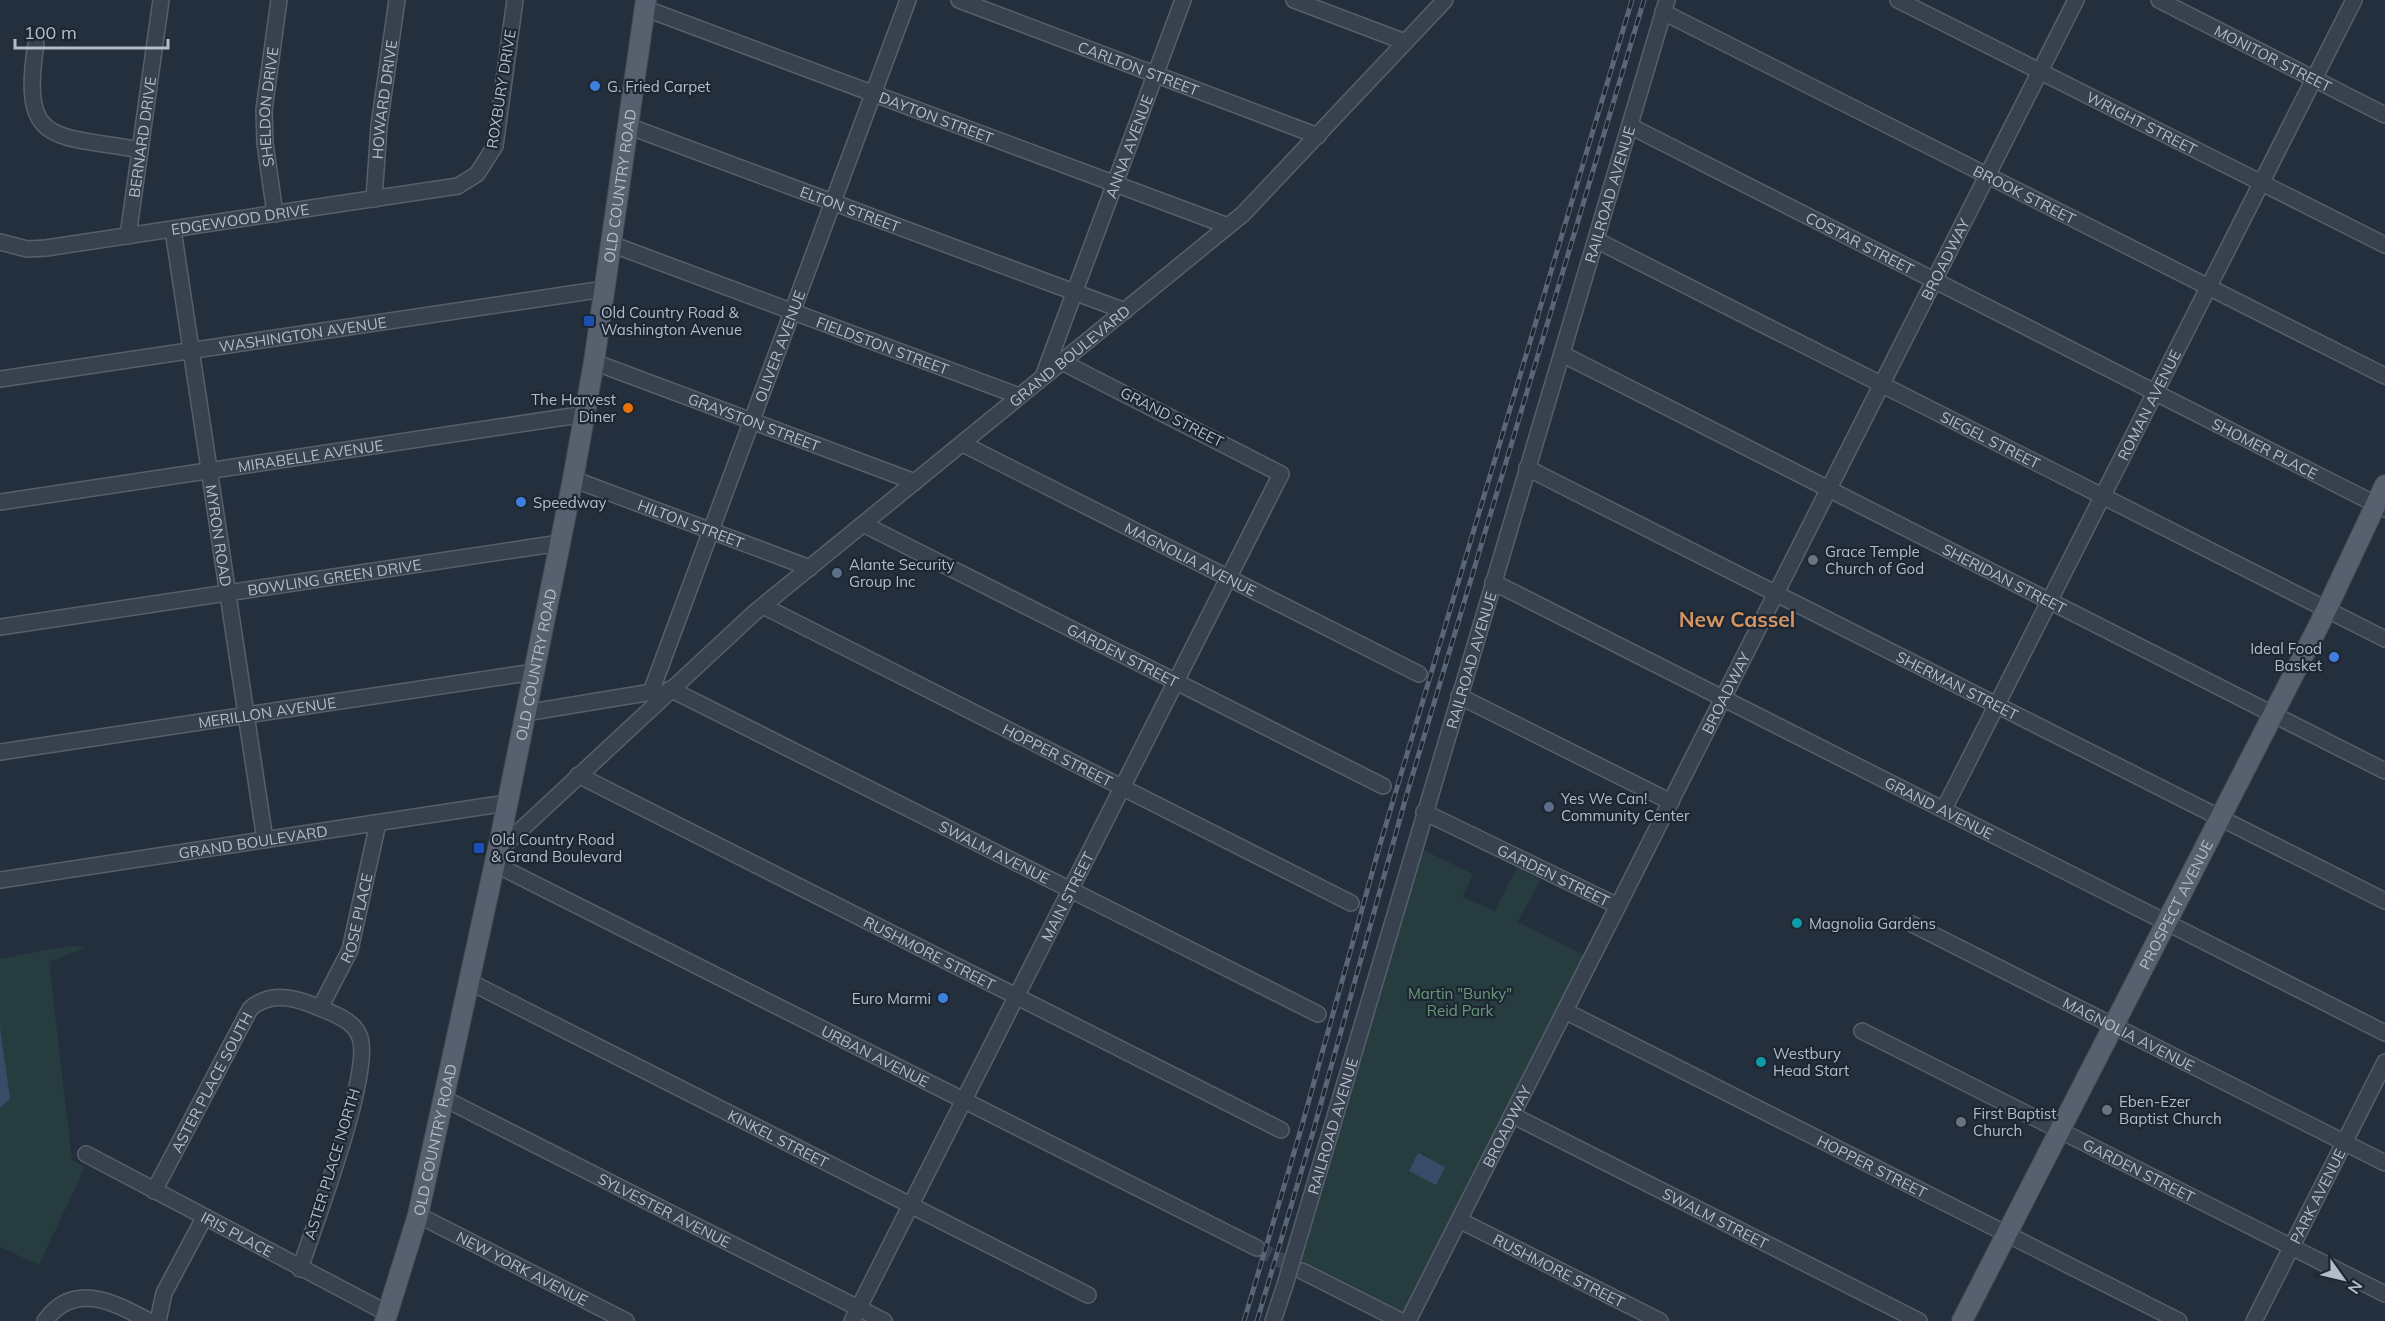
<svg xmlns="http://www.w3.org/2000/svg" width="2385" height="1321" viewBox="0 0 2385 1321" font-family="Mulish,sans-serif">
<rect width="100%" height="100%" fill="#242f3e"/>
<path fill="#263c3f" d="M1409,843L1473,874L1463,897L1495,911L1517,867L1540,880L1518,922L1588,957L1404,1317L1285,1251Z
M67,946L87,947L49,962L72,1160L85,1167L39,1265L0,1247V959Z"/>
<path fill="#394c67" d="M0,1027L10,1099L0,1108Z
M1418,1153L1445,1167L1436,1185L1409,1171Z"/>
<g fill="none" stroke-linecap="round" stroke-linejoin="round">
<path stroke="#3a4453" stroke-width="15" stroke-dasharray="15 8" stroke-linecap="butt" d="M1257,1248L1302,1271"/>
<g stroke="#565f6c" stroke-width="18">
<g id="minor">
<path id="s1" d="M959,0L1318,136"/>
<path d="M1294,0L1405,42"/>
<path id="s2" d="M1898,0L2385,245"/>
<path id="s3" d="M2159,0L2385,115"/>
<path id="s4" d="M644,8L1228,226"/>
<path id="s5" d="M1663,12L2385,376"/>
<path d="M36,44C20,147 54,134 140,150"/>
<path id="s6" d="M628,126L1125,311"/>
<path id="s7" d="M1630,126L2385,509"/>
<path id="s8" d="M374,199L379,126L397,0"/>
<path id="s9" d="M275,214L265,143L264,110L279,0"/>
<path id="s10" d="M173,230L265,840"/>
<path id="s11" d="M128,236L161,0"/>
<path id="s12" d="M1596,240L2385,639"/>
<path id="s13" d="M0,242L27,249L46,248L458,186L477,174L495,146L515,0"/>
<path id="s14" d="M611,244L1019,396"/>
<path id="s15" d="M1562,354L2385,771"/>
<path id="s16" d="M594,362L915,482"/>
<path id="s17" d="M1043,377L1183,0"/>
<path id="s18" d="M0,379L604,289"/>
<path id="s19" d="M963,444L1419,674"/>
<path id="s20" d="M1527,468L2385,901"/>
<path id="s21" d="M573,479L810,568"/>
<path id="s22" d="M0,502L586,414"/>
<path id="s23" d="M863,524L1383,786"/>
<path id="s24" d="M1493,582L2385,1033"/>
<path id="s25" d="M763,606L1351,903"/>
<path id="s26" d="M0,627L560,543"/>
<path id="s27" d="M670,689L1318,1014"/>
<path id="s28" d="M651,692L908,0"/>
<path d="M1459,696L1671,802"/>
<path d="M525,713L658,691"/>
<path id="s29" d="M0,752L534,672"/>
<path id="s30" d="M578,775L1281,1130"/>
<path id="s31" d="M1944,809L2354,0"/>
<path id="s32" d="M1424,812L1618,906"/>
<path id="s33" d="M497,852L754,613L1243,214L1445,0"/>
<path id="s34" d="M495,864L1257,1248"/>
<path id="s35" d="M0,880L507,803"/>
<path id="s36" d="M1912,924L2385,1163"/>
<path id="s37" d="M468,981L1088,1295"/>
<path id="s38" d="M320,1008L350,950L378,823"/>
<path id="s39" d="M1565,1011L2179,1321"/>
<path id="s40" d="M1862,1031L2385,1294"/>
<path id="s41" d="M443,1098L884,1321"/>
<path id="s42" d="M1512,1115L1919,1321"/>
<path id="s43" d="M86,1154L387,1313"/>
<path id="s44" d="M154,1191L250,1009C268,993 289,996 310,1004C326,1011 352,1018 359,1035C375,1068 313,1228 300,1269"/>
<path id="s45" d="M418,1215L626,1321"/>
<path id="s46" d="M1459,1220L1660,1321"/>
<path id="s47" d="M1298,1241L1667,0"/>
<path d="M1302,1271L1401,1321"/>
<path d="M45,1321C74,1280 115,1303 149,1321"/>
<path d="M158,1321L164,1293L204,1218"/>
<path id="s48" d="M852,1321L1281,474L1062,362"/>
<path d="M1273,1321L1285,1285"/>
<path id="s49" d="M1408,1321L2076,0"/>
<path id="s50" d="M2254,1321L2385,1062"/>
</g>
</g>
<g stroke="#414a57" stroke-width="22">
<g id="major">
<path id="s51" d="M385,1321L418,1215L501,835L573,479L594,362L646,0"/>
<path id="s52" d="M1962,1321L2320,623L2385,485"/>
</g>
</g>
<use href="#minor" stroke="#38414e" stroke-width="15"/>
<use href="#major" stroke="#56606e" stroke-width="20"/>
<g stroke="#5a6575" stroke-width="5">
<path id="rail" d="M1244,1321L1301,1129L1379,848L1632,0
M1257,1321L1313,1132L1406,797L1644,0"/>
</g>
<use href="#rail" stroke="#1d2633" stroke-width="3" stroke-dasharray="9" stroke-linecap="butt"/>
<g stroke="#565f6c" stroke-width="18" stroke-linecap="butt">
<path id="minor-bridge" d="M1285,1285L1298,1241"/>
</g>
<use href="#minor-bridge" stroke="#38414e" stroke-width="15"/>
</g>
<g fill="#3f7fe0" stroke="#1d2633" stroke-width="2">
<circle cx="595" cy="86" r="6"/>
<circle cx="521" cy="502" r="6"/>
<circle cx="2334" cy="657" r="6"/>
<circle cx="943" cy="998" r="6"/>
</g>
<g fill="#1a4fb4" stroke="#1d2633" stroke-width="2">
<rect x="583" y="315" width="12" height="12" rx="3"/>
<rect x="473" y="842" width="12" height="12" rx="3"/>
</g>
<circle fill="#e8710a" stroke="#1d2633" stroke-width="2" cx="628" cy="408" r="6"/>
<g fill="#6b7280" stroke="#1d2633" stroke-width="2">
<circle cx="1813" cy="560" r="6"/>
<circle cx="2107" cy="1110" r="6"/>
<circle cx="1961" cy="1122" r="6"/>
</g>
<g fill="#5c6f8a" stroke="#1d2633" stroke-width="2">
<circle cx="837" cy="573" r="6"/>
<circle cx="1549" cy="807" r="6"/>
</g>
<g fill="#0f9aa8" stroke="#1d2633" stroke-width="2">
<circle cx="1797" cy="923" r="6"/>
<circle cx="1761" cy="1062" r="6"/>
</g>
<g text-anchor="middle" dominant-baseline="central" stroke-width="4.5" stroke-linejoin="round" paint-order="stroke">
<g font-size="15" fill="#b4bcc9" stroke="#1d2633">
<text stroke="none"><textPath href="#s3" startOffset="128">MONITOR STREET</textPath></text>
<text stroke="none"><textPath href="#s1" startOffset="192">CARLTON STREET</textPath></text>
<text transform="translate(501 89) rotate(-81)">ROXBURY DRIVE</text>
<text stroke="none"><textPath href="#s8" startOffset="100">HOWARD DRIVE</textPath></text>
<text stroke="none"><textPath href="#s9" startOffset="108">SHELDON DRIVE</textPath></text>
<text stroke="none"><textPath href="#s4" startOffset="312">DAYTON STREET</textPath></text>
<text stroke="none"><textPath href="#s2" startOffset="273">WRIGHT STREET</textPath></text>
<text stroke="none"><textPath href="#s11" startOffset="100">BERNARD DRIVE</textPath></text>
<text stroke="none"><textPath href="#s17" startOffset="246">ANNA AVENUE</textPath></text>
<text stroke="none"><textPath href="#s51" startOffset="1160">OLD COUNTRY ROAD</textPath></text>
<text stroke="none"><textPath href="#s5" startOffset="405">BROOK STREET</textPath></text>
<text stroke="none"><textPath href="#s47" startOffset="1092">RAILROAD AVENUE</textPath></text>
<text stroke="none"><textPath href="#s6" startOffset="237">ELTON STREET</textPath></text>
<text stroke="none"><textPath href="#s13" startOffset="243">EDGEWOOD DRIVE</textPath></text>
<text stroke="none"><textPath href="#s7" startOffset="258">COSTAR STREET</textPath></text>
<text stroke="none"><textPath href="#s49" startOffset="1190">BROADWAY</textPath></text>
<text stroke="none"><textPath href="#s18" startOffset="306">WASHINGTON AVENUE</textPath></text>
<text stroke="none"><textPath href="#s14" startOffset="290">FIELDSTON STREET</textPath></text>
<text stroke="none"><textPath href="#s28" startOffset="369">OLIVER AVENUE</textPath></text>
<text stroke="none"><textPath href="#s33" startOffset="758">GRAND BOULEVARD</textPath></text>
<text stroke="none"><textPath href="#s31" startOffset="453">ROMAN AVENUE</textPath></text>
<text transform="translate(1172 417) rotate(27)">GRAND STREET</text>
<text stroke="none"><textPath href="#s16" startOffset="171">GRAYSTON STREET</textPath></text>
<text stroke="none"><textPath href="#s12" startOffset="442">SIEGEL STREET</textPath></text>
<text stroke="none"><textPath href="#s7" startOffset="712">SHOMER PLACE</textPath></text>
<text stroke="none"><textPath href="#s22" startOffset="314">MIRABELLE AVENUE</textPath></text>
<text stroke="none"><textPath href="#s21" startOffset="126">HILTON STREET</textPath></text>
<text stroke="none"><textPath href="#s10" startOffset="309">MYRON ROAD</textPath></text>
<text stroke="none"><textPath href="#s19" startOffset="255">MAGNOLIA AVENUE</textPath></text>
<text stroke="none"><textPath href="#s26" startOffset="338">BOWLING GREEN DRIVE</textPath></text>
<text stroke="none"><textPath href="#s15" startOffset="496">SHERIDAN STREET</textPath></text>
<text stroke="none"><textPath href="#s23" startOffset="291">GARDEN STREET</textPath></text>
<text stroke="none"><textPath href="#s47" startOffset="606">RAILROAD AVENUE</textPath></text>
<text stroke="none"><textPath href="#s51" startOffset="674">OLD COUNTRY ROAD</textPath></text>
<text stroke="none"><textPath href="#s20" startOffset="482">SHERMAN STREET</textPath></text>
<text stroke="none"><textPath href="#s49" startOffset="704">BROADWAY</textPath></text>
<text stroke="none"><textPath href="#s29" startOffset="270">MERILLON AVENUE</textPath></text>
<text stroke="none"><textPath href="#s25" startOffset="330">HOPPER STREET</textPath></text>
<text stroke="none"><textPath href="#s24" startOffset="500">GRAND AVENUE</textPath></text>
<text stroke="none"><textPath href="#s35" startOffset="256">GRAND BOULEVARD</textPath></text>
<text stroke="none"><textPath href="#s27" startOffset="363">SWALM AVENUE</textPath></text>
<text stroke="none"><textPath href="#s32" startOffset="144">GARDEN STREET</textPath></text>
<text stroke="none"><textPath href="#s48" startOffset="476">MAIN STREET</textPath></text>
<text stroke="none"><textPath href="#s52" startOffset="468">PROSPECT AVENUE</textPath></text>
<text stroke="none"><textPath href="#s38" startOffset="98">ROSE PLACE</textPath></text>
<text stroke="none"><textPath href="#s30" startOffset="394">RUSHMORE STREET</textPath></text>
<text stroke="none"><textPath href="#s36" startOffset="243">MAGNOLIA AVENUE</textPath></text>
<text stroke="none"><textPath href="#s34" startOffset="426">URBAN AVENUE</textPath></text>
<text stroke="none"><textPath href="#s44" startOffset="123">ASTER PLACE SOUTH</textPath></text>
<text stroke="none"><textPath href="#s47" startOffset="120">RAILROAD AVENUE</textPath></text>
<text stroke="none"><textPath href="#s49" startOffset="218">BROADWAY</textPath></text>
<text stroke="none"><textPath href="#s37" startOffset="348">KINKEL STREET</textPath></text>
<text stroke="none"><textPath href="#s51" startOffset="188">OLD COUNTRY ROAD</textPath></text>
<text transform="translate(332 1164) rotate(-73)">ASTER PLACE NORTH</text>
<text stroke="none"><textPath href="#s39" startOffset="344">HOPPER STREET</textPath></text>
<text stroke="none"><textPath href="#s40" startOffset="310">GARDEN STREET</textPath></text>
<text stroke="none"><textPath href="#s50" startOffset="140">PARK AVENUE</textPath></text>
<text stroke="none"><textPath href="#s41" startOffset="248">SYLVESTER AVENUE</textPath></text>
<text stroke="none"><textPath href="#s42" startOffset="228">SWALM STREET</textPath></text>
<text stroke="none"><textPath href="#s43" startOffset="171">IRIS PLACE</textPath></text>
<text stroke="none"><textPath href="#s45" startOffset="117">NEW YORK AVENUE</textPath></text>
<text stroke="none"><textPath href="#s46" startOffset="112">RUSHMORE STREET</textPath></text>
</g>
<g font-size="15" fill="#b4bcc9" stroke="#1d2633" text-anchor="start">
<text x="607" y="86">G. Fried Carpet</text>
<text x="601" y="312">Old Country Road &amp;<tspan x="601" dy="17">Washington Avenue</tspan></text>
<text x="616" y="399" text-anchor="end">The Harvest<tspan x="616" dy="17">Diner</tspan></text>
<text x="533" y="502">Speedway</text>
<text x="1825" y="551">Grace Temple<tspan x="1825" dy="17">Church of God</tspan></text>
<text x="849" y="564">Alante Security<tspan x="849" dy="17">Group Inc</tspan></text>
<text x="2322" y="648" text-anchor="end">Ideal Food<tspan x="2322" dy="17">Basket</tspan></text>
<text x="1561" y="798">Yes We Can!<tspan x="1561" dy="17">Community Center</tspan></text>
<text x="491" y="839">Old Country Road<tspan x="491" dy="17">&amp; Grand Boulevard</tspan></text>
<text x="1809" y="923">Magnolia Gardens</text>
<text x="931" y="998" text-anchor="end">Euro Marmi</text>
<text x="1773" y="1053">Westbury<tspan x="1773" dy="17">Head Start</tspan></text>
<text x="2119" y="1101">Eben-Ezer<tspan x="2119" dy="17">Baptist Church</tspan></text>
<text x="1973" y="1113">First Baptist<tspan x="1973" dy="17">Church</tspan></text>
</g>
<g font-size="15" fill="#6b9a76" stroke="#1d2633">
<text x="1460" y="993">Martin "Bunky"<tspan x="1460" dy="17">Reid Park</tspan></text>
</g>
<g font-size="21" font-weight="bold" fill="#d59563" stroke="#1d2633">
<text x="1737" y="619">New Cassel</text>
</g>
</g>
<g transform="translate(2343 1279) rotate(124)" stroke="#1d2633" stroke-width="4.5" paint-order="stroke">
<path d="M0-4.5L10 22L0 15L-10 22Z" fill="#b4bcc9"/>
<text y="-9" font-size="16" font-weight="bold" text-anchor="middle" fill="#b4bcc9">N</text>
</g>
<path d="M15 39v9h153v-9" fill="none" stroke="#b4bcc9" stroke-width="3"/>
<text x="24" y="39" font-size="18" fill="#b4bcc9" stroke="#1d2633" stroke-width="4.5" paint-order="stroke">100 m</text>
</svg>
